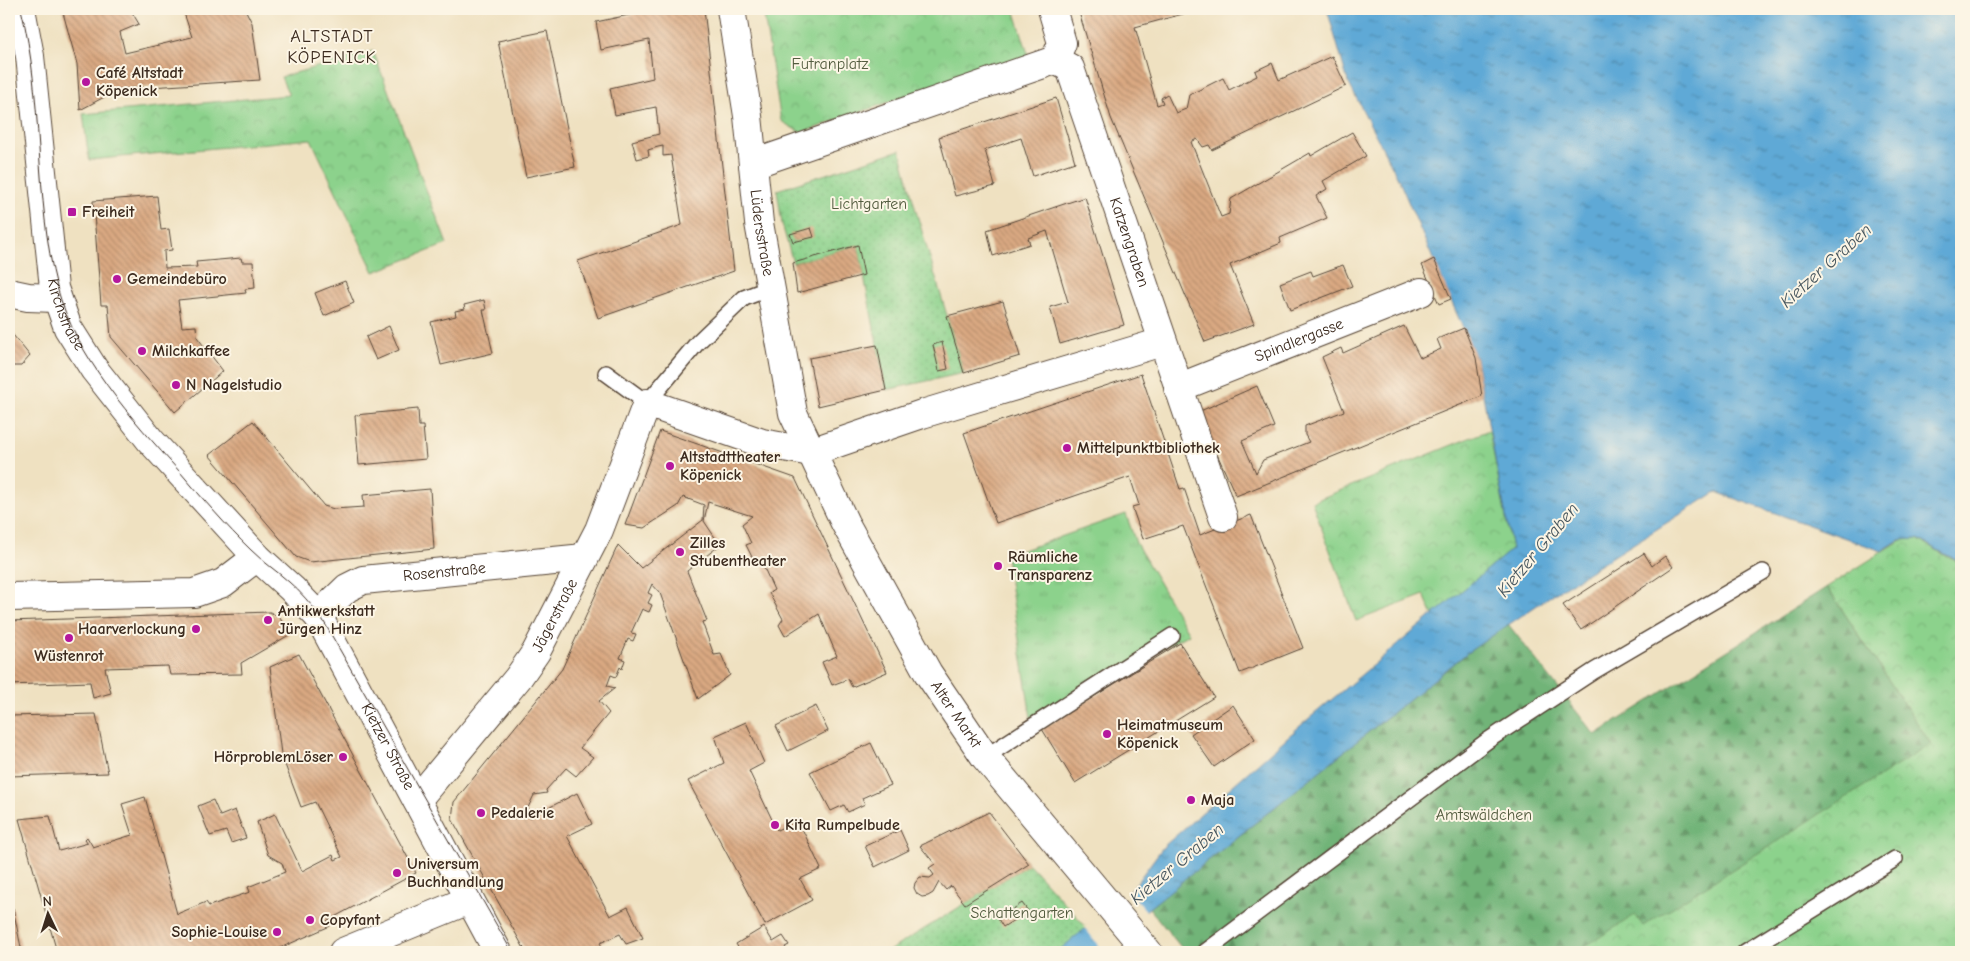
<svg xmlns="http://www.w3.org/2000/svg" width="1970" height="961" viewBox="0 0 1970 961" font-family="'Comic Neue',sans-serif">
<defs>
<pattern id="grass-tufts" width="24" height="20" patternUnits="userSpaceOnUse" patternTransform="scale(1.25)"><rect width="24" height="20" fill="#8cd28c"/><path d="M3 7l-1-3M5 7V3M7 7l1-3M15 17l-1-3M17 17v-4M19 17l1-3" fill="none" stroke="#7ab478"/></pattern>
<pattern id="forest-firs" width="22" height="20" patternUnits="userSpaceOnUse" patternTransform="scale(1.25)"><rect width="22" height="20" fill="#71b478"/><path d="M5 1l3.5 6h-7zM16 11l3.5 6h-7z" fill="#5e9362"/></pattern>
<pattern id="park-crowns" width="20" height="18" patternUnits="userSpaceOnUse" patternTransform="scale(1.25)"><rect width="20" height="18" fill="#8cd28c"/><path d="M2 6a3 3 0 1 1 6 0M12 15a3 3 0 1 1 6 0" fill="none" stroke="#7ab478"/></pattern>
<pattern id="garden-dots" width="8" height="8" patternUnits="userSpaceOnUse" patternTransform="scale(1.25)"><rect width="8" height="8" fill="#8cd28c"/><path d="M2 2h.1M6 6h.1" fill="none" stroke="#7ab478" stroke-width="1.8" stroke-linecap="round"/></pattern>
<pattern id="water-ripples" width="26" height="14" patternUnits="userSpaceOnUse" patternTransform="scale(1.25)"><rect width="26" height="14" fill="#5ea9d6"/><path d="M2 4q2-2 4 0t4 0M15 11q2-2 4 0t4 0" fill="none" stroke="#4f8aad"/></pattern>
<pattern id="building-back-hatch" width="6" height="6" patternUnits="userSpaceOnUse" patternTransform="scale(1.25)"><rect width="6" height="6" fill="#daa982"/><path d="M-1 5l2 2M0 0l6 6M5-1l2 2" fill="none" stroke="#b28a6a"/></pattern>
</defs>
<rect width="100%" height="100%" fill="#fcf5e5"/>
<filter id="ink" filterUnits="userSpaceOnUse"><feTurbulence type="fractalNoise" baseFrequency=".02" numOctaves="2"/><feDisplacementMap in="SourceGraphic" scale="10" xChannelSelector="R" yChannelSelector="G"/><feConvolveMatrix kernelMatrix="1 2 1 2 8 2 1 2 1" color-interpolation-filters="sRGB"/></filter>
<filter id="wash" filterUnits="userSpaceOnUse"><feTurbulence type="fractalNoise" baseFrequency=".0096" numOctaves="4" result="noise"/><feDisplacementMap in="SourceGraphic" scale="20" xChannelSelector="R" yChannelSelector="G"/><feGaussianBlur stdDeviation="1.12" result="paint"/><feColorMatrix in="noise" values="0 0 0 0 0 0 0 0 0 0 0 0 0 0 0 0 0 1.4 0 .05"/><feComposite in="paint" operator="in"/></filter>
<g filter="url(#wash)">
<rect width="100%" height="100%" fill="#efe1c1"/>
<path fill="url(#grass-tufts)" stroke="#647e55" d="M1126,514L1136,543L1189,634L1031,718L1006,556Z"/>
<path fill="url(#forest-firs)" stroke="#566f4b" d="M1827,587L1931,744L1648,952H1185L1149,908L1467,653L1508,624L1595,735Z"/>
<path fill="url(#park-crowns)" stroke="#647e55" d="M763,9H1014L1029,57L920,91L801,133L781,121Z
M373,51L447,244L374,272L311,139L89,160L83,114L289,95L281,77Z
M1489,430L1512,549L1433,616L1424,595L1356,621L1312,502Z
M1917,539L1961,564V952H1576L1635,915L1643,926L1931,744L1827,587L1901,540Z"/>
<path fill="url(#garden-dots)" stroke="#647e55" d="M900,150L916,211L964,373L886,390L858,245L793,263L782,224L777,190Z
M1029,864L1087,928L1057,952H887Z"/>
<path fill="url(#water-ripples)" stroke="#4c6a7a" d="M1327,9H1961V563L1918,539L1899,540L1882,551L1716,492L1555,593L1467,653L1149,908L1098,952H1057L1132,889L1163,847L1300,726L1512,549L1476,358L1397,176L1348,82Z"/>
<path fill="#efe1c1" d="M1128,890L1148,913L1103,951L1084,927Z"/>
<g id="blocks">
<path fill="url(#building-back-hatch)" d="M62,9H130L139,24L120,32L125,53L192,37L183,10L245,9L252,23L260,80L119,89L80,110L77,64Z
M657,9H704L734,271L598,318L578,261L682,225L671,155L663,156V146L658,147L648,150L649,156L637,159L632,141L659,134L656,107L615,115L610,88L653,78L649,40L601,50L596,22Z
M1078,9H1201L1135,27L1157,105L1163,103L1161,98L1167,94L1176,113L1186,109L1189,95L1223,78L1229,90L1257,76L1255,71L1272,63L1279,80L1332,56L1346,86L1212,150L1209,145L1203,147L1197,139L1191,142L1221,217L1229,214L1231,199L1310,153L1311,156L1352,132L1366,156L1323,181L1327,189L1316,196L1327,218L1280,238L1281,243L1230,265L1254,324L1205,342L1111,118Z
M547,31L575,167L526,177L498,41Z
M1056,98L1075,162L1033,176L1021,138L985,150L995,186L955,196L939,137Z
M157,196L161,230L169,229L172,250L164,251L165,268L197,267L196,262L241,258L242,262H253L255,288L245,289L246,293L178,300L182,327L196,326L197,337L223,371L175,412L111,337L108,305H101L93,201Z
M1085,197L1124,325L1060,344L1050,307L1068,302L1047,231L1028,238L1030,244L993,256L987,230Z
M811,228L814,237L793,242L790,234Z
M858,245L864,275L797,293L793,263Z
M1434,259L1451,299L1439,304L1422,265Z
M1343,265L1352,286L1290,310L1280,283L1311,271L1313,276Z
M345,281L354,303L324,316L315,293Z
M484,300L486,310H483L493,353L441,365L431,322L456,316L455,311L465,309L464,305Z
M1003,301L1020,356L964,373L947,316Z
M389,326L399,350L376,360L366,337Z
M1404,326L1420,358L1441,349L1437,339L1464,328L1476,358L1482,396L1236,496L1198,412L1257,386L1274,427L1242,441L1256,473L1263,460L1309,442L1305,435V426L1344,411L1322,357L1341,348L1343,353Z
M9,330L30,356L21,366H9Z
M942,342L948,369L939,371L933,345Z
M877,345L886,390L818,406L809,358Z
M1141,374L1180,489L1184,488L1200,535L1251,515L1303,648L1240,673L1183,526L1143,539L1132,507L1139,505L1130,477L996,523L964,433Z
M418,409L419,426H423L426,459L359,465L355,415Z
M253,421L324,506L334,509L364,507L363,495L430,489L434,549L310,562L296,557L209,455Z
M660,431L795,478L887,672L852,687L848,679L832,685L822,662L837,656L819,614L785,636L779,625L783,619L769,593L774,590L761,561H754L746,545L751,543L742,524L752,516L708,502L704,521L720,545L687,571L707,621L702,622L714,655L721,654L730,675L698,699L660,593L652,584L648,593L652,595L648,603L652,605L649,612L642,609L631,633L636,634L633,641L628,639L620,658L625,660L622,669L620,667L616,677L611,675L607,686L615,688L599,701L609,713L580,748L593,757L576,776L566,768L546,790L547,793L534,795L526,812L529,818L577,793L592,824L567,836L610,916L628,907L643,938L626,944L620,934L600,943L605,952H526L452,819L454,802L562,669L618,545L641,568L703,520L704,505L683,497L678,506L644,528L625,525Z
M1644,553L1652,566L1665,556L1673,567L1581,630L1563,605Z
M270,612L280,618L289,635L241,663L242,674L170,675L168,666L105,668L111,693L93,698L90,682L9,685V621Z
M1180,643L1214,697L1075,783L1042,729Z
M299,654L416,873L327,921L330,926L271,952H57L19,819L50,816L59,851L88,843L85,839L87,837L93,847L132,835L122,804L145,797L177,914L206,902L209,906L250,892L248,887L285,872L282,863L268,855L257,822L275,814L302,871L333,855L335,860L342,857L315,802L301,807L281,754L270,667Z
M1233,705L1255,739L1214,767L1191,734Z
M816,706L828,731L788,751L776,726Z
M96,714L108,773L9,776V716Z
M746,722L764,763L749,771L777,830L798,820L821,869L800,879L812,900L765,925L688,781L724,763L715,736Z
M871,743L891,785L862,798L865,804L848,812L844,805L831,811L810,772Z
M213,800L220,816L235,810L246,838L231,843L226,831L210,836L198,806Z
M989,812L1029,864L965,904L951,886L946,890L939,882L933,893L928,896L922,897L917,894L914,888L915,883L920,877L930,878L934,875L929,868L935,864L920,846Z
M900,830L909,850L875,867L865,846Z
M1022,903L1028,911L1003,927L998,919Z
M13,908L18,933L22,952H9V909Z
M764,927L773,942L783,936L789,945L785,947L788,952H741L736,944Z"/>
</g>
</g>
<g filter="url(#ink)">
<use href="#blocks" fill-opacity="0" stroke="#564536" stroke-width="1"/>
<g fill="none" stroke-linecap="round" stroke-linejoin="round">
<g stroke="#564536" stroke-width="18">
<path id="lane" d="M606,373L647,403L698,342L744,298L770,288
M985,757L1172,636
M1205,952L1487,741L1594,671L1763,572
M1745,952L1895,859"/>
</g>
<g stroke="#564536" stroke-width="30">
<g id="street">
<path id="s1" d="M21,9L30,56L54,288L68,328L94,369L150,440L257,557L292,589L318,616L498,952"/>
<path id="s2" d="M731,9L748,116L759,223L793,413L845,523L928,673L985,757L1148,952"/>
<path d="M1052,9L1062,43L1055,60"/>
<path id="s3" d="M1055,60L1070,68L1223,517"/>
<path d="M753,164L1055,60"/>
<path d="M9,293L28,297L56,298"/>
<path id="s4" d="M1178,388L1421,292"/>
<path d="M9,597L194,593L223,583L257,557"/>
<path id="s5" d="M318,616L347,588L363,580L584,558"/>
<path id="s6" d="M417,800L518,678L536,652L599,530L647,403L762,443L811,452L922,414L1162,342"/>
<path d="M343,952L469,900"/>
</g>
</g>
<use href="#lane" stroke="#fff" stroke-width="15"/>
<use href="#street" stroke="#fff" stroke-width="28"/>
<path stroke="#3b2a1e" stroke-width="1" d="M21,9C44,98 34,199 57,287C76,357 131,418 180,472C203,499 226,526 251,550C263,562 277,571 289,582C301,592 310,604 320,615L512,952"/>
</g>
</g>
<g fill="#b5179e" stroke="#fcf5e5" stroke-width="2">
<circle cx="86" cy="82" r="5"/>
<rect x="67" y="207" width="10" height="10" rx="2.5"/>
<circle cx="117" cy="279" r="5"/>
<circle cx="142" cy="351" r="5"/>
<circle cx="176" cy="385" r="5"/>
<circle cx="1067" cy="448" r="5"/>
<circle cx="670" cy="466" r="5"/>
<circle cx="680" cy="552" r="5"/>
<circle cx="998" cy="566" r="5"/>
<circle cx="268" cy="620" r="5"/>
<circle cx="196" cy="629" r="5"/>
<circle cx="69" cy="638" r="5"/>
<circle cx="1107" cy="734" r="5"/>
<circle cx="343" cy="757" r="5"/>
<circle cx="1191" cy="800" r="5"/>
<circle cx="481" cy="813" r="5"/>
<circle cx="775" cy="825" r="5"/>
<circle cx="397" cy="873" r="5"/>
<circle cx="310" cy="920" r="5"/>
<circle cx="277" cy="932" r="5"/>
</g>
<g text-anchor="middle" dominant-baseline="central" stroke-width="4" stroke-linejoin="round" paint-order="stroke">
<g font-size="16" fill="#535c3f" stroke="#fcf5e5">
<text x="830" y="64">Futranplatz</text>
<text x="869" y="204">Lichtgarten</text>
<text x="1484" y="815">Amtswäldchen</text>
<text x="1022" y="913">Schattengarten</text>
</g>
<g font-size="16" font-weight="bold" fill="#3b2a1e" stroke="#fcf5e5" text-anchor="start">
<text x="96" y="73">Café Altstadt<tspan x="96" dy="18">Köpenick</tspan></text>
<text x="82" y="212">Freiheit</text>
<text x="127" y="279">Gemeindebüro</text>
<text x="152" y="351">Milchkaffee</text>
<text x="186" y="385">N Nagelstudio</text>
<text x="1077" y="448">Mittelpunktbibliothek</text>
<text x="680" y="457">Altstadttheater<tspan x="680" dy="18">Köpenick</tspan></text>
<text x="690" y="543">Zilles<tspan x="690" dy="18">Stubentheater</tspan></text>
<text x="1008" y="557">Räumliche<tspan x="1008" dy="18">Transparenz</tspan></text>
<text x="278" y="611">Antikwerkstatt<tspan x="278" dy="18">Jürgen Hinz</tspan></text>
<text x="186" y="629" text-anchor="end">Haarverlockung</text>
<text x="69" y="656" text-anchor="middle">Wüstenrot</text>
<text x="1117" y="725">Heimatmuseum<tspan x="1117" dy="18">Köpenick</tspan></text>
<text x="333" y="757" text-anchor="end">HörproblemLöser</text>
<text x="1201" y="800">Maja</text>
<text x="491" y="813">Pedalerie</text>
<text x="785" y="825">Kita Rumpelbude</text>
<text x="407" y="864">Universum<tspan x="407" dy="18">Buchhandlung</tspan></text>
<text x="320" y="920">Copyfant</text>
<text x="267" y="932" text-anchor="end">Sophie-Louise</text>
</g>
<g font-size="16" fill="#3b2a1e" stroke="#fcf5e5">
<text stroke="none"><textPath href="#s2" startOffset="226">Lüdersstraße</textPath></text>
<text stroke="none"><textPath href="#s3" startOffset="201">Katzengraben</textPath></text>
<text stroke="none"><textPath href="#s1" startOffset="310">Kirchstraße</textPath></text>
<text stroke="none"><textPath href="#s4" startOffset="130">Spindlergasse</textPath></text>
<text stroke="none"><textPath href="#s5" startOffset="140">Rosenstraße</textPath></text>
<text stroke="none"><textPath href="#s6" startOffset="231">Jägerstraße</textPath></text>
<text stroke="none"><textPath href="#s2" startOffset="752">Alter Markt</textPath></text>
<text stroke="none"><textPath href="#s1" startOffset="854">Kietzer Straße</textPath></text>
</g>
<g font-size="18" letter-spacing="1" fill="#3b2a1e" stroke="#fcf5e5">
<text x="332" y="36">ALTSTADT<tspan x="332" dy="21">KÖPENICK</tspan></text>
</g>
<g font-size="18" font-style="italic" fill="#47565e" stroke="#fcf5e5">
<text transform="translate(1826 266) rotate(-42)">Kietzer Graben</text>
<text transform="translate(1538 550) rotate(-50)">Kietzer Graben</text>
<text transform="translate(1177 864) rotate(-40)">Kietzer Graben</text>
</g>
</g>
<rect width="1970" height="961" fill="none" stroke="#fcf5e5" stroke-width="30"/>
<g transform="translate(48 914) rotate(356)" stroke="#fcf5e5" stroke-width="4" paint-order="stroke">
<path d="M0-4L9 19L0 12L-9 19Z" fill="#3b2a1e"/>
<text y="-8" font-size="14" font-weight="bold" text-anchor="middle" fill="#3b2a1e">N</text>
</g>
</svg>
